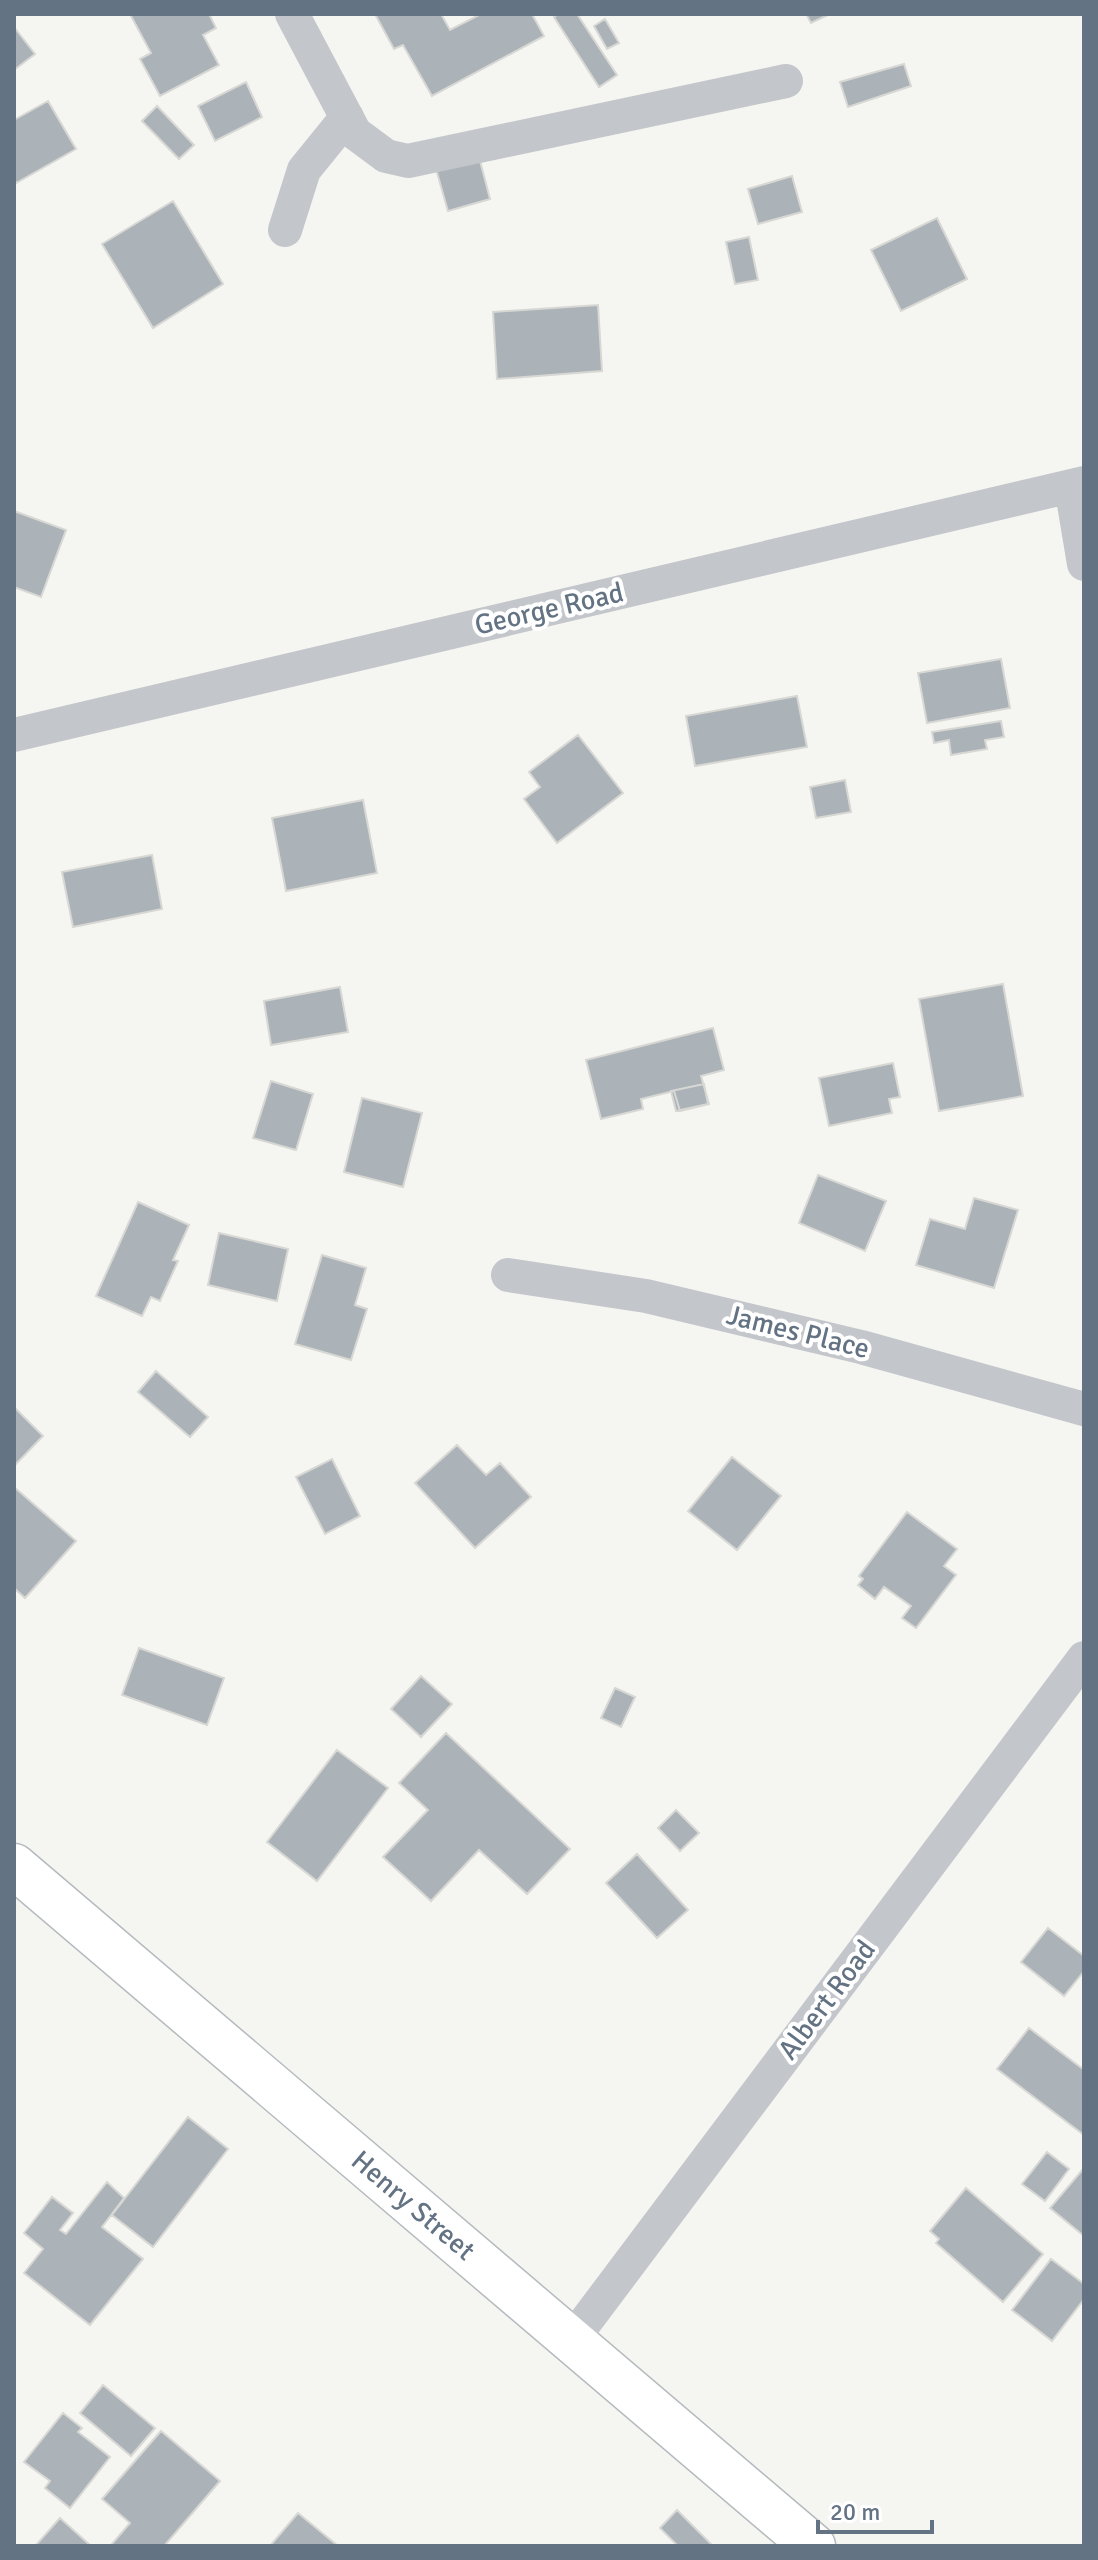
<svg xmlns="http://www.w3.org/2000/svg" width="1098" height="2560" viewBox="0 0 1098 2560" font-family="Signika,sans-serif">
<rect width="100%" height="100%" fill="#f5f6f2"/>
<path fill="#abb2b8" stroke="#d7d7d4" stroke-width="2" d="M130,14H209L216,28L203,35L219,65L160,96L140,59L151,53Z
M375,14H441L450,30L481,14H532L544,36L432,96L403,45L394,49Z
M559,14H577L617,75L599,87L554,17Z
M806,14H830L811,23Z
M605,19L619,43L607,49L594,26Z
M14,27L35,54L14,70Z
M904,64L911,86L848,107L840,82Z
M246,82L262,117L215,141L198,106Z
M48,101L76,149L16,183L14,178V120Z
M157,106L194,145L179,159L142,121Z
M479,157L490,199L448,211L436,169Z
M792,176L802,212L758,224L748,189Z
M173,201L223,284L153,328L102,244Z
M937,218L967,279L901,311L871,250Z
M749,237L758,280L735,284L726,242Z
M598,305L602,371L497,379L493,312Z
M14,511L66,530L41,597L14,587Z
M1001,659L1010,708L927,723L918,673Z
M797,696L807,747L695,766L686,716Z
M1001,721L1004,737L985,740L987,749L951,755L949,740L934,743L932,732Z
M578,735L623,793L557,843L524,799L540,787L529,772Z
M845,780L851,812L816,818L810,787Z
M363,800L377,873L286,891L272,818Z
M152,855L162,909L73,927L62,872Z
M1003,984L1023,1096L939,1111L919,999Z
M340,987L348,1032L271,1045L264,1001Z
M713,1028L724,1070L701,1076L709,1104L680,1111L674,1091L641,1099L643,1109L601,1119L586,1060Z
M893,1063L900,1097L889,1099L892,1113L829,1126L819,1078Z
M271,1081L313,1094L296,1150L253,1138Z
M704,1084L708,1104L676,1111L671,1091Z
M362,1098L422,1113L403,1187L344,1172Z
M818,1175L886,1201L865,1251L799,1223Z
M974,1198L1018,1210L994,1288L916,1265L930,1219L965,1229Z
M138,1202L189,1225L173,1260L178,1261L160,1301L151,1297L142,1316L96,1296Z
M219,1233L288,1249L277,1301L208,1285Z
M322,1255L366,1268L355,1305L367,1309L351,1360L295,1344Z
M156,1371L208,1417L190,1437L138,1392Z
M14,1407L43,1436L14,1466Z
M457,1445L486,1475L500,1463L531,1497L475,1548L415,1483Z
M732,1457L781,1496L737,1550L688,1511Z
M332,1459L360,1516L325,1534L296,1477Z
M14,1487L76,1541L25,1598L14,1588Z
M907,1512L957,1549L944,1566L956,1575L916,1628L902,1618L911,1606L884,1587L875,1599L858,1585L863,1579L859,1576Z
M139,1648L224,1678L207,1725L122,1695Z
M421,1676L452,1704L421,1737L391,1709Z
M615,1688L635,1697L621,1727L601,1718Z
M446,1733L570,1849L527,1894L479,1850L431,1901L383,1857L428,1810L399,1783Z
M337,1750L388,1788L317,1881L267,1842Z
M676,1810L699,1833L680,1851L658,1828Z
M637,1854L688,1910L657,1938L606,1883Z
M1048,1928L1084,1956V1971L1064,1996L1021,1962Z
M1029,2028L1084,2070V2135L997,2069Z
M188,2117L228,2149L153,2247L112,2215Z
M1047,2152L1069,2169L1045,2201L1022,2184Z
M1084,2168V2236L1050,2208Z
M107,2182L124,2198L102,2227L143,2259L90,2325L24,2273L43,2249L24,2233L52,2197L73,2213L60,2230L66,2234Z
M966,2188L1043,2254L1003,2302L936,2243L939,2239L930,2231Z
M1051,2259L1084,2284V2299L1052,2341L1012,2310Z
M103,2385L155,2428L131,2456L80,2413Z
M63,2413L82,2428L78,2432L110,2457L70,2508L45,2488L50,2481L24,2462Z
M161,2431L220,2481L164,2546H114L112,2544L130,2523L102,2499Z
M677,2510L713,2546H678L660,2528Z
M298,2513L338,2546H270Z
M60,2518L91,2546H39L37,2544Z"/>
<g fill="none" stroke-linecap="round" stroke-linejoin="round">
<g stroke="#b5babe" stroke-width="47">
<g id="secondary">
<path id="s1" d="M14,1866L813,2546"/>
</g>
</g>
<path stroke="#c3c6ca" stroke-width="34" d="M292,14L355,133L386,156L408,161L786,81
M285,230L304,170L347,117
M1071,486L1084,564
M14,735L1084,483
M508,1275L646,1296L861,1347L1084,1409
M571,2341L1084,1658"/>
<use href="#secondary" stroke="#fff" stroke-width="44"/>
</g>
<g text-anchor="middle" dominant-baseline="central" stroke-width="8" stroke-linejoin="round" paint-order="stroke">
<g font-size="28" fill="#647383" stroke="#fff">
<text transform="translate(549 609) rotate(-13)">George Road</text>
<text transform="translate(798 1332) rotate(14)">James Place</text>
<text transform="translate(827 2000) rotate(-53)">Albert Road</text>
<text stroke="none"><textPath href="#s1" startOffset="524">Henry Street</textPath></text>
</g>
</g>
<rect width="1098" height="2560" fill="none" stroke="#647383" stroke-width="32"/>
<path d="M818 2520v12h114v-12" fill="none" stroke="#647383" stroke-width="4"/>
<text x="830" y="2520" font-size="24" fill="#647383" stroke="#ffffff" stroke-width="6" paint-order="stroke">20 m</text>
</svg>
